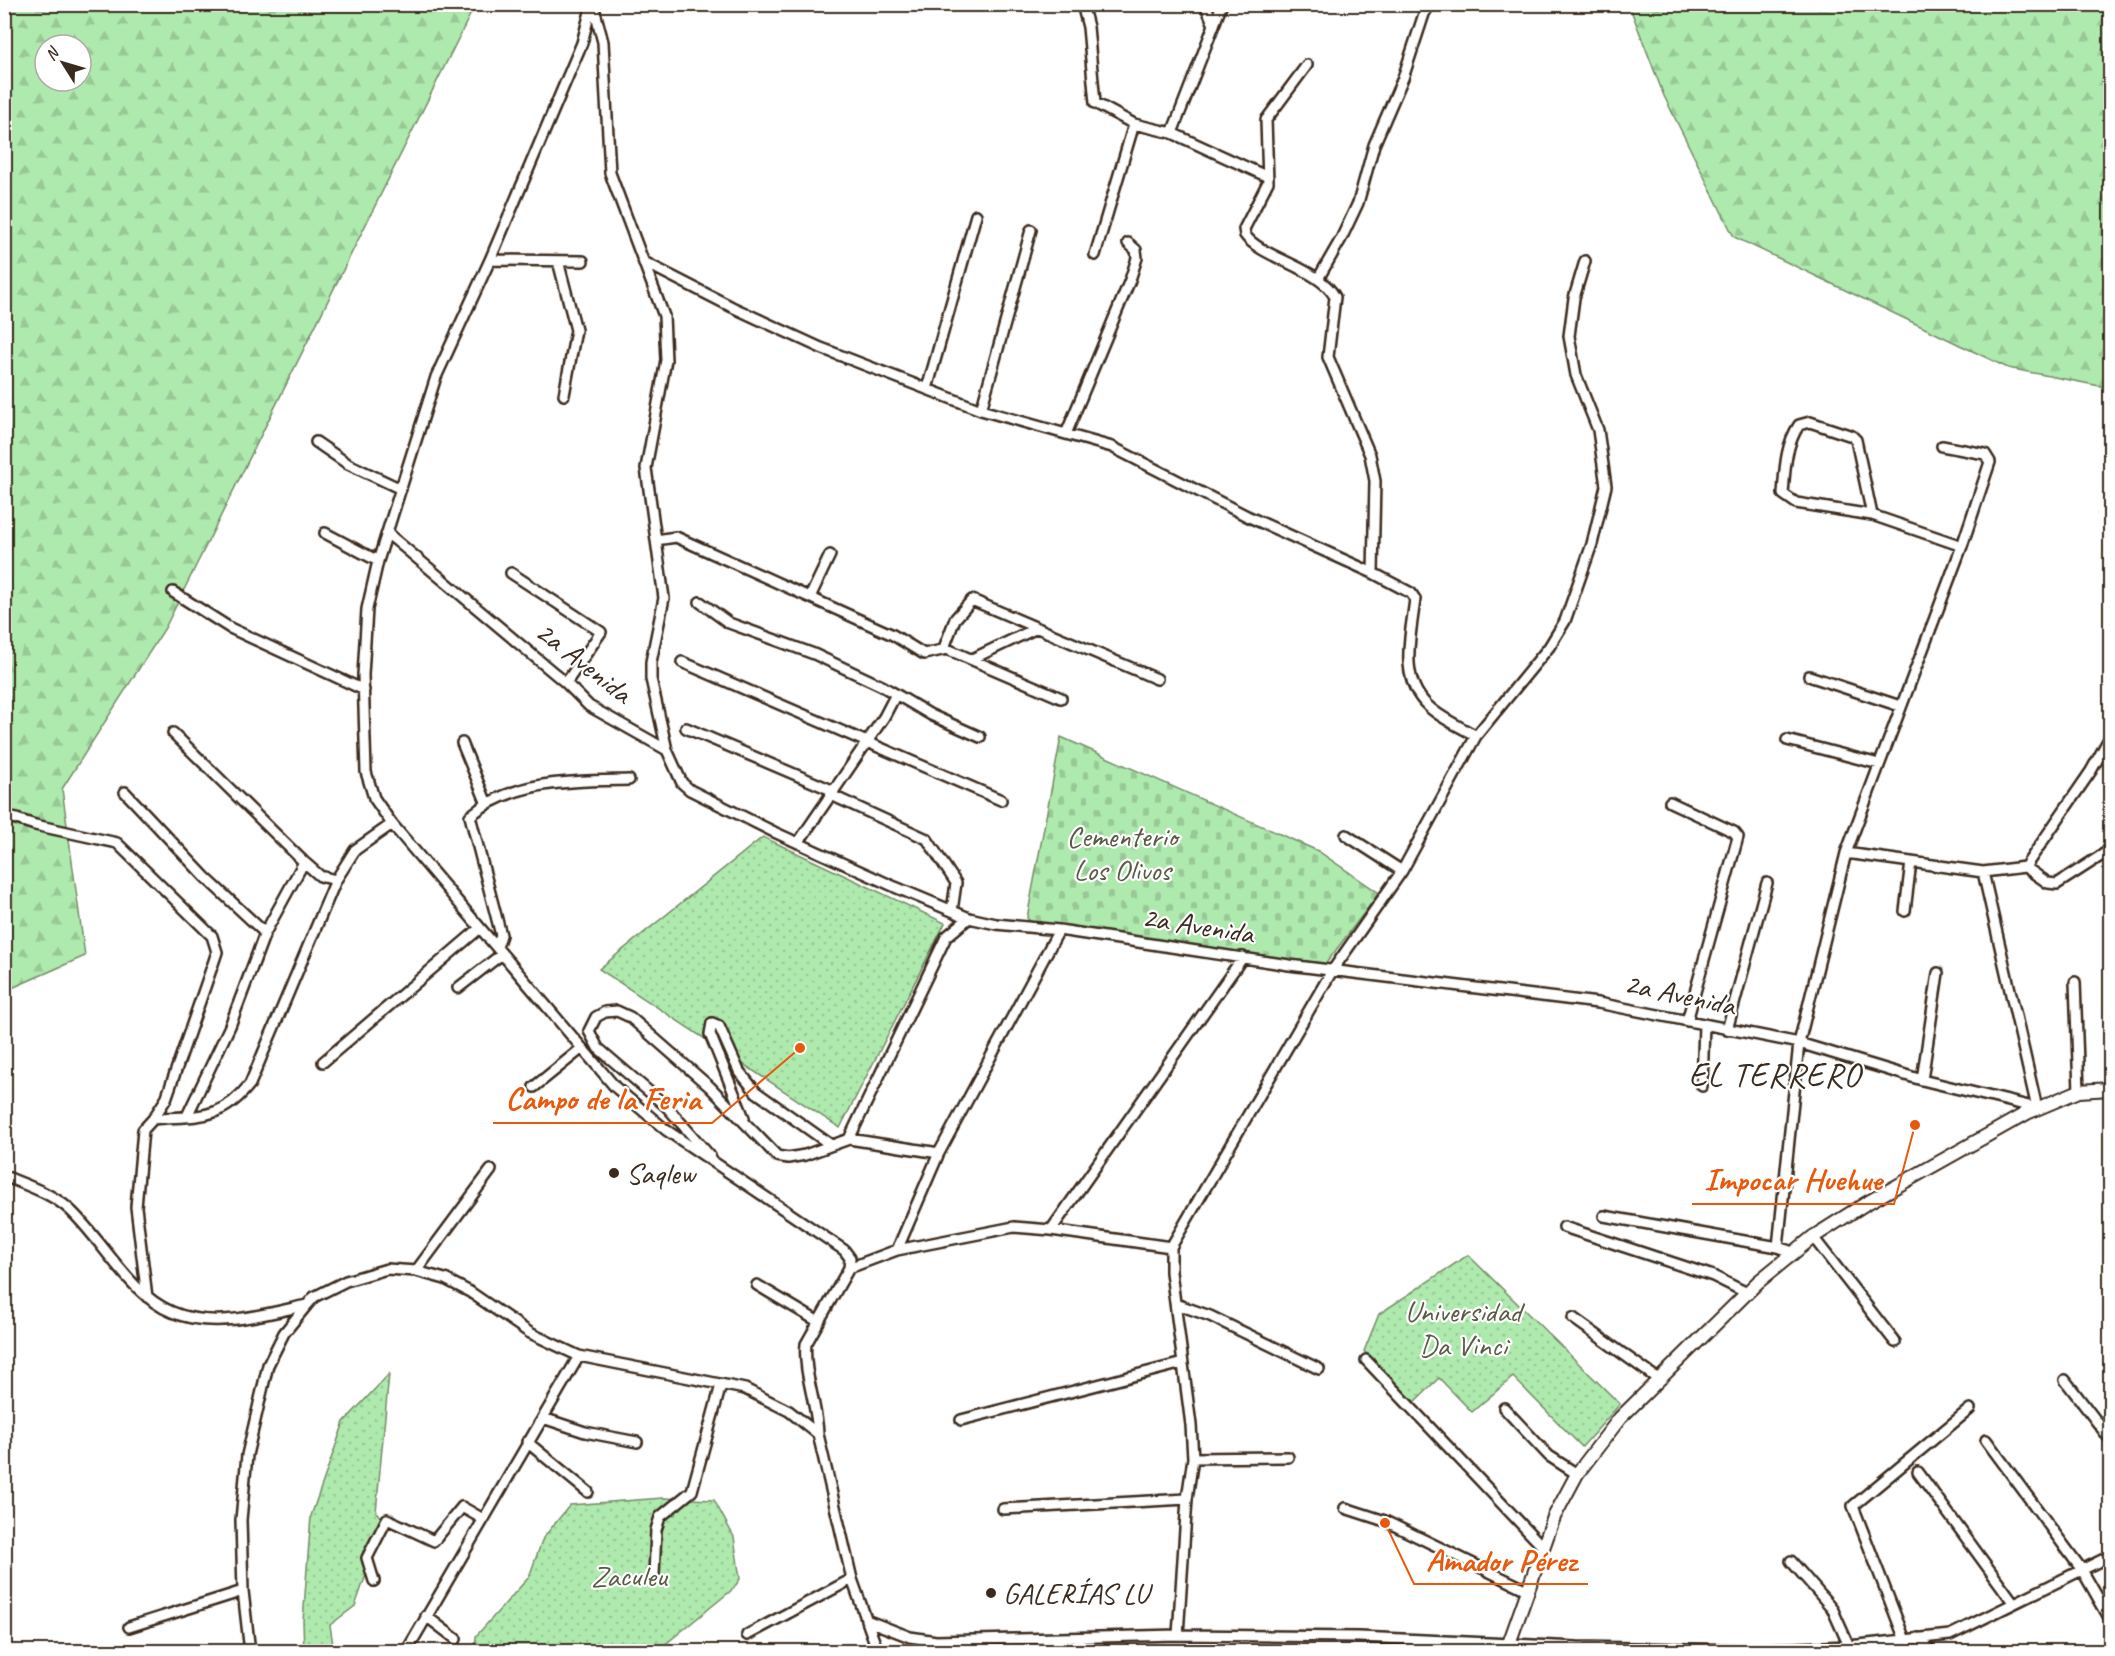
<svg xmlns="http://www.w3.org/2000/svg" width="2115" height="1656" viewBox="0 0 2115 1656" font-family="Caveat,sans-serif">
<defs>
<pattern id="grass-dots" width="8" height="8" patternUnits="userSpaceOnUse" patternTransform="scale(1.5)"><rect width="8" height="8" fill="#aee9ae"/><path d="M2 2h.1M6 6h.1" fill="none" stroke="#97c895" stroke-width="1.8" stroke-linecap="round"/></pattern>
<pattern id="forest-firs" width="22" height="20" patternUnits="userSpaceOnUse" patternTransform="scale(1.5)"><rect width="22" height="20" fill="#aee9ae"/><path d="M5 1l3.5 6h-7zM16 11l3.5 6h-7z" fill="#97c895"/></pattern>
<pattern id="cemetery-stones" width="16" height="16" patternUnits="userSpaceOnUse" patternTransform="scale(1.5)"><rect width="16" height="16" fill="#aee9ae"/><path d="M2 7V4a2 2 0 0 1 4 0v3zM10 15v-3a2 2 0 0 1 4 0v3z" fill="#97c895"/></pattern>
</defs>
<rect width="100%" height="100%" fill="#fff"/>
<filter id="ink" filterUnits="userSpaceOnUse"><feTurbulence type="fractalNoise" baseFrequency=".0167" numOctaves="2"/><feDisplacementMap in="SourceGraphic" scale="12" xChannelSelector="R" yChannelSelector="G"/><feConvolveMatrix kernelMatrix="1 2 1 2 8 2 1 2 1" color-interpolation-filters="sRGB"/></filter>
<g filter="url(#ink)">
<path fill="url(#grass-dots)" stroke="#748a66" stroke-width="1.5" d="M763,837L945,923L840,1128L599,969Z
M1468,1255L1620,1404L1582,1447L1513,1377L1472,1412L1439,1378L1413,1403L1364,1351L1379,1314Z
M389,1374L376,1512L385,1521L355,1606L330,1625L334,1651L304,1652L303,1621L311,1516L344,1422Z
M663,1498L714,1500L734,1537L740,1579L733,1589L657,1651L475,1652L476,1636L529,1577L543,1538L570,1505Z"/>
<path fill="url(#forest-firs)" stroke="#748a66" stroke-width="1.5" fill-rule="evenodd" d="M5,5H475L165,628L62,789L85,956L5,991ZM45,45H81V81H45Z
M1629,5H2110V388L2008,368L1734,237L1664,96Z"/>
<path fill="url(#cemetery-stones)" stroke="#748a66" stroke-width="1.5" d="M1061,737L1318,851L1379,893L1324,966L1030,921L1027,918Z"/>
<g fill="none" stroke-linecap="round" stroke-linejoin="round">
<g stroke="#3b2a1e" stroke-width="14">
<path id="minor" d="M592,4L582,43L490,260L436,377L378,561L367,609L363,675L366,772L374,798L392,824L615,1087L666,1130L844,1250L850,1258L849,1268L806,1344C803,1372 817,1404 818,1434L852,1579L878,1652
M593,4L603,42L610,173L664,316L666,360L646,468L664,598L651,662V679L667,750L682,783L690,790L774,832L895,887L969,918L996,924L1059,930L1289,965L1598,1003L1799,1043L1922,1080L2037,1108L1983,872
M1082,4L1088,27L1095,103L1134,124L1172,133L1268,177
M1214,25L1222,4
M1307,65L1266,120L1268,182L1244,229L1245,235C1261,258 1320,268 1335,297L1328,357L1370,455L1375,481L1373,573
M1172,133L1214,25L1205,4
M1095,255L1134,124
M490,260L583,261
M558,261L576,330L564,395
M644,262L732,307L821,348L981,410L1112,447L1247,516L1373,573L1411,593L1415,599C1411,635 1398,678 1428,706C1440,718 1461,727 1476,736
M1318,279L1341,239L1358,203L1374,145L1403,78L1424,14L1430,4
M927,389L976,215
M981,410L1031,230
M1066,434L1130,280L1137,258L1136,250L1128,243
M316,442L348,464L401,489
M1872,515L1796,503L1783,494C1785,470 1785,446 1799,425L1810,422L1852,436L1856,440L1872,515L1962,546
M325,533L378,561
M387,533L566,683L589,706L667,750
M656,540L676,537L893,635L924,654L947,649L1061,698
M511,573L601,632L566,683
M173,592L230,628L364,690
M810,597L830,555
M700,602L729,623L814,654L882,686L931,715L980,737
M944,648L955,619L972,600L1157,679
M972,659L1037,628
M682,662L1001,800
M1809,676L1900,706
M686,728L834,791
M173,733L304,862L320,876L336,880
M1787,740L1879,764
M462,743L487,804
M125,792L205,877L265,933
M831,795L927,839L956,883L952,911
M1670,802L1734,832L1738,837L1687,1021
M4,815L35,825L117,843L212,936L217,952L214,961L166,1099L153,1119
M1346,835L1402,871
M798,843L884,717L896,694
M1846,853L1983,872L2025,867L2091,771L2110,737
M2025,867L2048,883L2057,884L2110,850
M1905,911L1911,862
M497,947L501,935L470,816C514,779 575,781 629,780
M2075,982L2079,1091
M458,988L502,954
M1727,1030L1767,883
M323,1062L480,928
M1922,1080L1938,973
M1702,1086L1704,1024
M534,1087L581,1049
M187,1116L230,1026L265,933L304,862
M744,1118L710,1034L712,1023L719,1026L739,1071L756,1092L831,1145
M849,1139L946,937L969,918
M710,1156L667,1107L598,1048L589,1031L596,1017L605,1012L617,1011L630,1017L710,1087L777,1156L788,1158L805,1155L849,1139L939,1153
M4,1176C26,1185 51,1193 69,1209C102,1239 130,1295 172,1312C214,1330 265,1314 307,1305
M1604,1216L1778,1247
M1564,1227L1713,1276L1747,1293
M1051,1230L1243,957
M1813,1237L1895,1342
M897,1250L939,1153L1059,930
M1793,1252L1778,1247L1799,1043L1846,853L1962,546L1990,462L1985,454L1942,446
M849,1268L897,1250L1014,1227L1051,1230L1171,1247
M416,1271L491,1170
M757,1285L819,1322
M147,1297L136,1207L143,1130L153,1119C197,1115 220,1122 250,1084L336,880L355,850L392,824
M1176,1304L1210,1316L1319,1369
M1573,1318L1658,1379
M1366,1360L1542,1546
M2065,1380L2110,1439
M1504,1408L1549,1456L1577,1474
M543,1418L585,1432L637,1442
M961,1420L1183,1363
M1986,1440L2082,1570L2110,1619
M527,1442L588,1492
M1193,1458L1288,1457
M1918,1472L2013,1602
M1345,1508L1385,1521L1527,1590
M1003,1509L1187,1499
M1791,1561L1832,1608L1849,1646L1845,1650
M654,1575L656,1530L660,1517L692,1491L721,1385
M374,1581L367,1558L387,1519L434,1541L462,1507L483,1519
M426,1616L456,1639
M866,1620L910,1637L936,1641L1178,1635L1359,1637L1577,1647L1744,1650L1849,1646L1950,1635L2110,1556
M129,1627L243,1591
M747,1635L852,1579
M1178,1635L1187,1499L1193,1458L1191,1425L1171,1272V1247L1332,971L1402,871L1476,736L1549,647L1565,621L1592,544L1606,486L1598,430L1576,375L1569,336L1574,298L1585,261
M1918,1638L1932,1652
M1905,1640L1853,1506L1970,1409
M250,1652L243,1591L241,1520L247,1455L268,1365L284,1333L307,1305L314,1297L346,1281L387,1269L416,1271L445,1279L470,1292L530,1333L579,1356L745,1389L789,1411L818,1434
M406,1652L579,1356"/>
</g>
<g stroke="#3b2a1e" stroke-width="16">
<path id="tertiary" d="M1506,1652L1554,1517L1577,1474L1620,1418L1758,1282L1813,1237L1865,1204L2027,1113L2079,1091L2110,1089"/>
</g>
<use href="#minor" stroke="#fff" stroke-width="9"/>
<use href="#tertiary" stroke="#fff" stroke-width="12"/>
</g>
</g>
<g fill="#3b2a1e" stroke="#fff" stroke-width="2">
<circle cx="614" cy="1173" r="6"/>
<circle cx="991" cy="1593" r="6"/>
</g>
<g text-anchor="middle" dominant-baseline="central" stroke-width="4.5" stroke-linejoin="round" paint-order="stroke">
<g font-size="30" fill="#3b2a1e" stroke="#fff">
<text transform="translate(584 662) rotate(38)">2a Avenida</text>
<text transform="translate(1198 925) rotate(9)">2a Avenida</text>
<text transform="translate(1680 994) rotate(12)">2a Avenida</text>
</g>
<g font-size="30" fill="#585a42" stroke="#fff">
<text x="1122" y="836">Cementerio<tspan x="1122" dy="34">Los Olivos</tspan></text>
<text x="1463" y="1311">Universidad<tspan x="1463" dy="34">Da Vinci</tspan></text>
<text x="629" y="1576">Zaculeu</text>
</g>
<g font-size="30" fill="#3b2a1e" stroke="#fff" text-anchor="start">
<text x="626" y="1173">Saqlew</text>
<text x="1003" y="1593">GALERÍAS LU</text>
</g>
<g font-size="33" letter-spacing="1.5" fill="#3b2a1e" stroke="#fff">
<text x="1775" y="1075">EL TERRERO</text>
</g>
</g>
<path fill="none" stroke="#e8590c" stroke-width="2" d="M800 1048L712 1123H493M1915 1125L1894 1204H1692M1385 1523L1414 1584H1588"/>
<g fill="#e8590c" stroke="#fff" stroke-width="2">
<circle cx="800" cy="1048" r="6"/>
<circle cx="1915" cy="1125" r="6"/>
<circle cx="1385" cy="1523" r="6"/>
</g>
<g font-size="32" text-anchor="middle" font-weight="bold" fill="#e8590c" stroke="#fff" stroke-width="4.5" stroke-linejoin="round" paint-order="stroke">
<text x="603" y="1109">Campo de la Feria</text>
<text x="1793" y="1190">Impocar Huehue</text>
<text x="1501" y="1571">Amador Pérez</text>
</g>
<rect width="2115" height="1656" fill="none" stroke="#fff" stroke-width="24"/>
<rect x="12" y="12" width="2091" height="1632" fill="none" stroke="#3b2a1e" stroke-width="2" filter="url(#ink)"/>
<g transform="translate(63 63) rotate(307)"><circle r="28" fill="#ffffff" stroke="#b1aaa5" stroke-width="1.5"/>
<path d="M0-4.5L10 22L0 15L-10 22Z" fill="#3b2a1e"/>
<text y="-9" font-size="16" font-weight="bold" text-anchor="middle" fill="#3b2a1e">N</text>
</g>
</svg>
